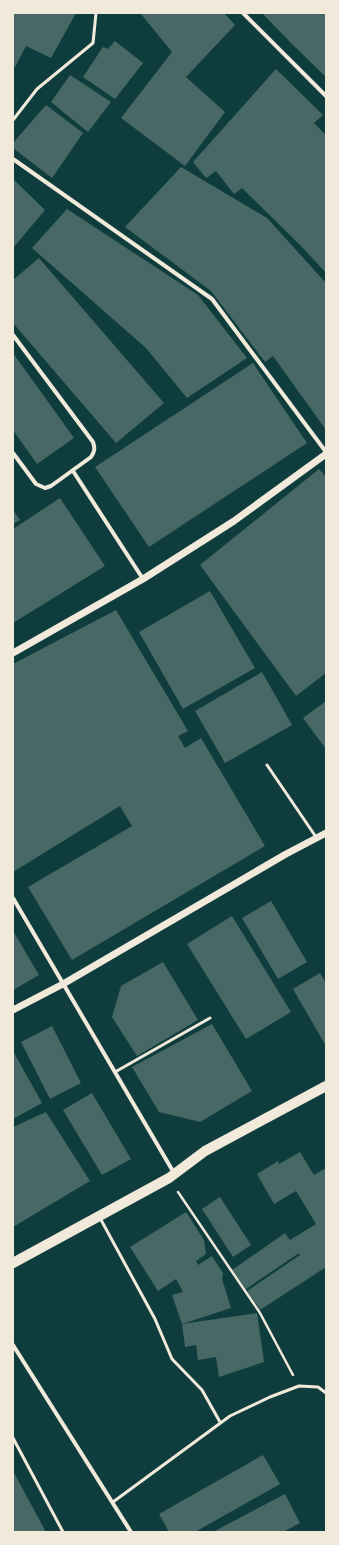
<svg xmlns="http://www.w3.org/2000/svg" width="339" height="1545" viewBox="0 0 339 1545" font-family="Merriweather,serif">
<rect width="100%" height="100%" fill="#0f3d3e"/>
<path fill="#486865" d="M13,13H76L51,58L26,46L15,67L13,66Z
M142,13H224L235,25L186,77L225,112L185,166L121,118L172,52L141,14Z
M262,13H326V77L291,43Z
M115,41L143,63L115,99L83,77L103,47L108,49Z
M276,69L323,115L314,123L326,135V273L302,247L242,188L234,194L216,171L206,178L193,162Z
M70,75L111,102L88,132L51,102Z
M46,105L83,133L52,178L13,148V143Z
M181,167L267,218L326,283V430L273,356L265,362L211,291L125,227Z
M13,179L45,210L13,248Z
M67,209L198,295L247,358L187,398L146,348L32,248Z
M39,258L164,403L116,443L13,323V280Z
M13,353L74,438L37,464L13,430Z
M253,363L307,443L149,547L95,467Z
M319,469L326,477V673L296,696L200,565Z
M60,498L105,566L13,623V529Z
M13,510L20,520L13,524Z
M210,591L255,668L183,709L139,632Z
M116,610L188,731L178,736L185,748L201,738L265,846L72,960L28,887L132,826L120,806L13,872V664Z
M262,672L292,725L225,763L195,711Z
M326,701V749L303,718Z
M271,901L307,962L278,979L242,918Z
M232,916L291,1012L246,1039L187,944Z
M13,931L39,975L13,990Z
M163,962L198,1020L137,1056L112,1017L121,986Z
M320,973L326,983V1046L293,989Z
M212,1024L252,1091L200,1122L159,1112L132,1067Z
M52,1026L81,1083L50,1099L21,1042Z
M13,1051L42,1103L13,1119Z
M92,1093L131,1159L102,1175L63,1110Z
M46,1112L90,1181L13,1227V1127Z
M300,1152L314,1175L326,1168V1267L260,1310L247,1291L300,1255L299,1253L246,1289L232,1270L285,1233L290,1240L316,1224L296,1191L274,1204L257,1174L278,1161L279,1164Z
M220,1197L251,1245L233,1257L202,1209Z
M186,1212L204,1240L206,1254L196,1261L198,1265L212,1256L223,1273L222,1279L231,1308L182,1324L172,1295L183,1292L176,1279L158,1291L130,1247Z
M257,1313L264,1362L219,1377L216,1357L198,1360L196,1345L185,1347L182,1324Z
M263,1455L280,1484L195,1532H169L159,1514Z
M13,1471L46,1532H13Z
M285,1494L300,1523L283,1532H213Z"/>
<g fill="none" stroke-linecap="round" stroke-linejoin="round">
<path stroke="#f1e9da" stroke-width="2.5" d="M178,1192L260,1313L293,1375"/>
<path stroke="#f1e9da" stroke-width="3" d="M13,120L37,89L93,43L96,13
M267,765L316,837
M115,1072L210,1018
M100,1218L155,1319L172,1359L202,1390L220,1422
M13,1438L63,1532
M113,1502L230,1416L270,1397L299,1386L318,1387L326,1393"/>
<path stroke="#f1e9da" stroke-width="4" d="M243,13L326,96
M13,159L212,299L326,452
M13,335L93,442C95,448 95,451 91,457L51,486L45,488L36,484L13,453
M73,471L143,579
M13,898L174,1173
M13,1345L131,1532"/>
<path stroke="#f1e9da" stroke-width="7" d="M13,653L143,579L234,521L326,454
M13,1010L63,984L286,854L326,833"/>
<path stroke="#f1e9da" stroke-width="10" d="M13,1263L169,1178L205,1151L326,1086"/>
</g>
<rect width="339" height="1545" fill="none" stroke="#f1e9da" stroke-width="28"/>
</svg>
